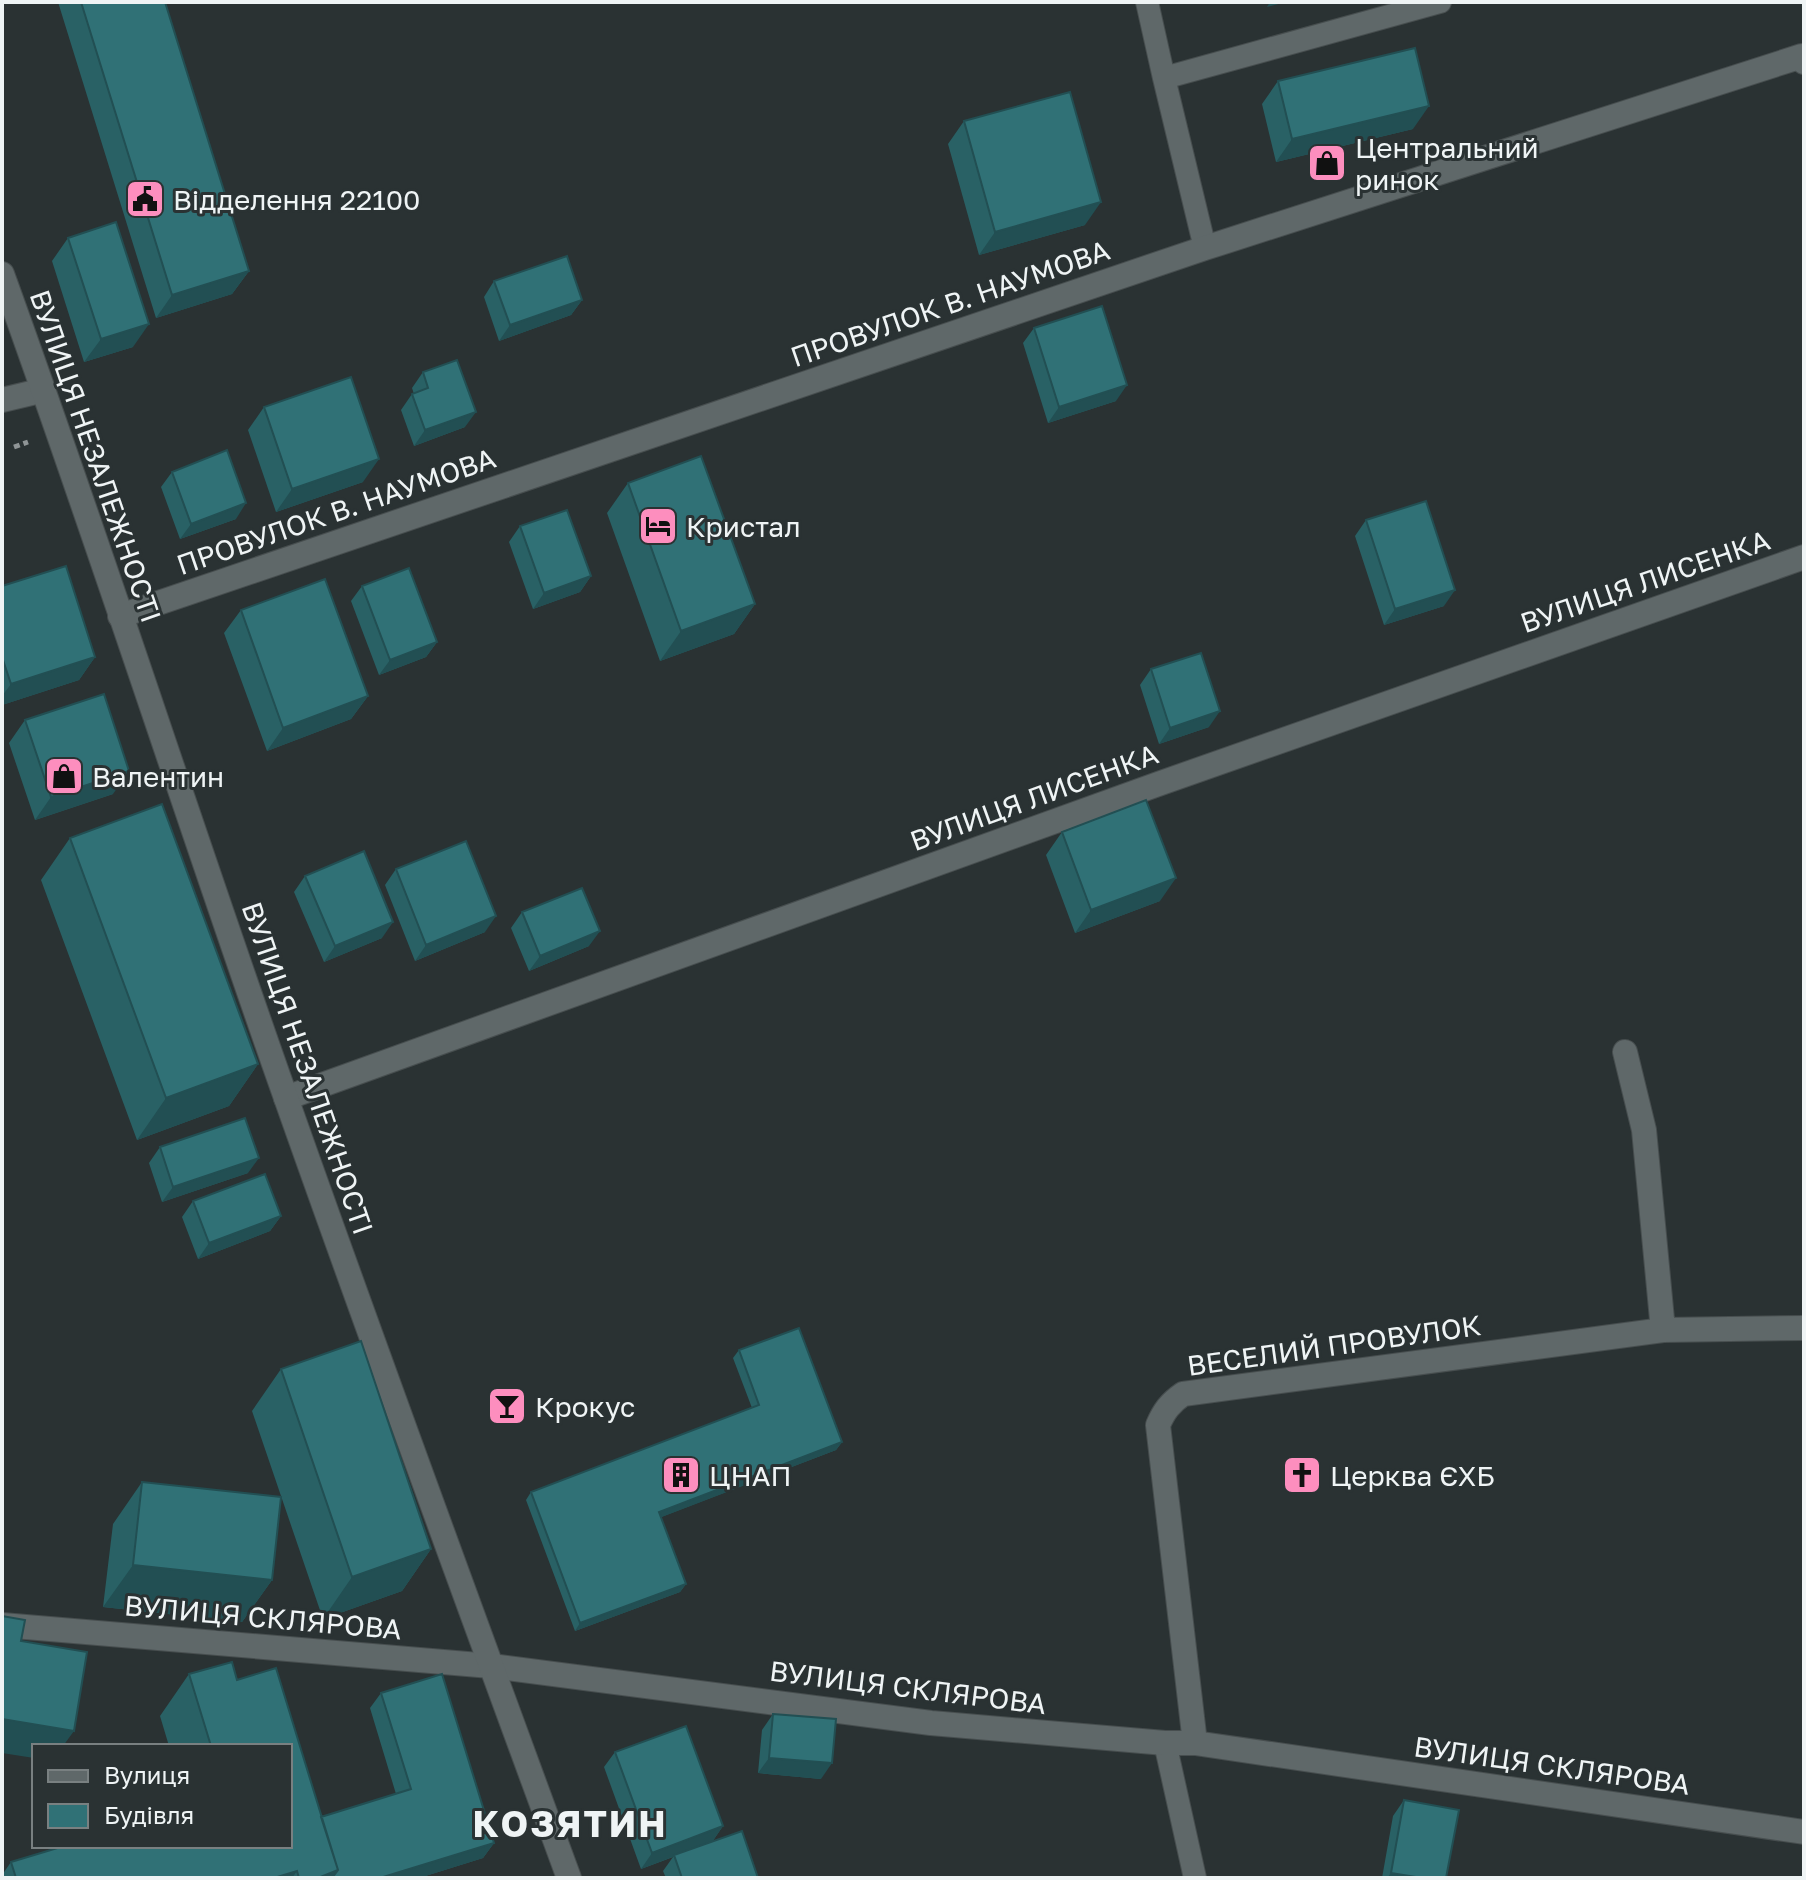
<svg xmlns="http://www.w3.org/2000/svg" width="1806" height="1880" viewBox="0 0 1806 1880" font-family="'Golos Text',sans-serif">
<rect width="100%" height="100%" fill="#2a3233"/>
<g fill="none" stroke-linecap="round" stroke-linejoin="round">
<g stroke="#474e4f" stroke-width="24">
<path id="lane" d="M1147,2L1164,78
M1205,248L1164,78L1440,2
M1165,1743L1195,1878"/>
</g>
<g stroke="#474e4f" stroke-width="26">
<path id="street" d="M2,400L44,390
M120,616L1205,248L1802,56L1804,62
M1625,1052L1644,1130L1663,1330
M286,1098L1161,783L1804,557
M2,1625L491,1666L931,1723L1165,1743H1195L1804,1832
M1195,1743L1158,1425C1164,1411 1170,1403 1183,1394L1663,1330L1804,1328"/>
</g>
<g stroke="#474e4f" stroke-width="26">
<path id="secondary" d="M2,274C101,547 189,824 286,1098C378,1359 474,1619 569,1878"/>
</g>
<path stroke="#8f9596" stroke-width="5" stroke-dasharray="6 4" stroke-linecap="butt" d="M14,447L28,442"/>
<use href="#lane" stroke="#5f6869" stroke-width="22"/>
<use href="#street" stroke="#5f6869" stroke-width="24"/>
<use href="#secondary" stroke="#5f6869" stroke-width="24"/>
</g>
<path fill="#296165" d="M58,2H165L249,271L232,294L156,318Z
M1278,81L1413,129L1276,162L1262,104Z
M964,121L1085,225L979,255L948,144Z
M68,238L133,347L84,362L52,261Z
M494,281L582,300L571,315L499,341L484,297Z
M1034,328L1116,401L1048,423L1023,343Z
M423,372L465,427L414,446L401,410L412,394H414L412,388Z
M264,407L363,482L276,512L248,430Z
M172,472L236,519L180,539L161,487Z
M628,483L755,604L734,634L660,661L607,513Z
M1366,520L1444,606L1384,625L1355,536Z
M520,526L591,576L580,592L533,609L509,542Z
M2,586L95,657L79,680L2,705Z
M362,586L437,642L426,657L379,675L351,601Z
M241,610L368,696L351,719L267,751L224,633Z
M1151,669L1209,727L1159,744L1140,685Z
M25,720L113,794L35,820L9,743Z
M1062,832L1160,901L1075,933L1046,855Z
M70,838L258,1064L229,1106L137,1140L41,880Z
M396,869L485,932L415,961L385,885Z
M305,876L382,938L324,962L294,892Z
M522,912L589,946L529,971L511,928Z
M160,1147L248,1173L162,1202L149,1163Z
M193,1201L281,1216L270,1231L198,1259L182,1217Z
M739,1350L842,1442L836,1450L661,1517L686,1584L680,1592L575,1631L526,1500L531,1492L752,1408L733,1358Z
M281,1369L431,1549L402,1591L323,1619L252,1411Z
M142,1482L272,1580L242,1622L103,1607L113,1524Z
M232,1662L237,1680L276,1668L321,1817L396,1794L370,1708L381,1693L442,1674L494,1843L483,1858L419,1878H2V1875L11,1862L64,1846H290V1746H169L160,1716L189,1674Z
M773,1714L821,1779L758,1773L762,1730Z
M615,1752L723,1826L712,1842L758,1878H666L663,1871L673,1857L641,1869L604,1767Z
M1404,1800L1446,1878H1382L1393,1816Z"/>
<path fill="#224f53" d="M1270,2H1286L1267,7Z
M1429,106L1413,129L1276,162L1292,139Z
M1101,202L1085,225L979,255L995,232Z
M249,271L232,294L156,318L172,295Z
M582,300L571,315L499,341L510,325Z
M149,324L133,347L84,362L101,339Z
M1127,385L1116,401L1048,423L1059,407Z
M476,412L465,427L414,446L425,430Z
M379,459L363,482L276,512L292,489Z
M246,503L236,519L180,539L191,524Z
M591,576L580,592L533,609L544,593Z
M1455,590L1444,606L1384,625L1395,609Z
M755,604L734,634L660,661L681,631Z
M437,642L426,657L379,675L390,660Z
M95,657L79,680L2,705V696L11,684Z
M368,696L351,719L267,751L283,728Z
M1220,711L1209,727L1159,744L1170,728Z
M129,771L113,794L35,820L51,797Z
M1176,878L1160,901L1075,933L1091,910Z
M496,916L485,932L415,961L426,945Z
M393,922L382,938L324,962L335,946Z
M600,931L589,946L529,971L540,956Z
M258,1064L229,1106L137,1140L166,1098Z
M259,1158L248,1173L162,1202L173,1187Z
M281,1216L270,1231L198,1259L209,1243Z
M842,1442L836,1450L654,1520L659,1512Z
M431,1549L402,1591L323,1619L352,1577Z
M133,1565L272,1580L242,1622L103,1607Z
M686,1584L680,1592L575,1631L580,1623Z
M2,1719L74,1731L63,1746H34V1758L2,1753Z
M769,1758L832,1763L821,1779L758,1773Z
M723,1826L712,1842L641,1869L652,1853Z
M494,1843L483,1858L419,1878H380Z
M338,1870L332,1878H318Z
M297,1871L292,1878H274Z
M1391,1873L1422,1878H1387Z"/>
<path fill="#307176" stroke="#224f53" stroke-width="2" d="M81,2H165L249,271L172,295Z
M1415,48L1429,106L1292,139L1278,81Z
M1070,92L1101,202L995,232L964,121Z
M116,222L149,324L101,339L68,238Z
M567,256L582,300L510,325L494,281Z
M1102,306L1127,385L1059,407L1034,328Z
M457,360L476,412L425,430L412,394L428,388L423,372Z
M351,377L379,459L292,489L264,407Z
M227,450L246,503L191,524L172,472Z
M701,456L755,604L681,631L628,483Z
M1426,501L1455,590L1395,609L1366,520Z
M567,510L591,576L544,593L520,526Z
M66,566L95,657L11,684L2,657V586Z
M409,568L437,642L390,660L362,586Z
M325,579L368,696L283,728L241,610Z
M1201,653L1220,711L1170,728L1151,669Z
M104,694L129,771L51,797L25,720Z
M1146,800L1176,878L1091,910L1062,832Z
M162,804L258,1064L166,1098L70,838Z
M466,841L496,916L426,945L396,869Z
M364,851L393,922L335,946L305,876Z
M582,888L600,931L540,956L522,912Z
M245,1118L259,1158L173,1187L160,1147Z
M265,1174L281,1216L209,1243L193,1201Z
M799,1328L842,1442L659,1512L686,1584L580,1623L531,1492L759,1405L739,1350Z
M361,1341L431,1549L352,1577L281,1369Z
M142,1482L281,1497L272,1580L133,1565Z
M2,1616L25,1620L21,1641L87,1652L74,1731L2,1719Z
M232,1662L237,1680L276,1668L338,1870L318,1878H299L297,1871L274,1878H16L11,1862L64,1846H290V1746H211L189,1674Z
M442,1674L494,1843L380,1878H332L338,1870L321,1817L411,1789L381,1693Z
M773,1714L836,1719L832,1763L769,1758Z
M686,1726L723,1826L652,1853L615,1752Z
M1404,1800L1459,1810L1446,1878H1422L1391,1873Z
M742,1831L758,1878H682L674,1855Z"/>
<defs>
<g id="shop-square" transform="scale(2)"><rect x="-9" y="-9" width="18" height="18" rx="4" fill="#fd8ebe" stroke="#2a3233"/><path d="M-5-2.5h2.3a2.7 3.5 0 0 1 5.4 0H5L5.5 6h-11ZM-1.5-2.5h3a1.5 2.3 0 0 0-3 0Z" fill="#111"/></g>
<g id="civic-square" transform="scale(2)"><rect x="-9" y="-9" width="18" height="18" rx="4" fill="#fd8ebe" stroke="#2a3233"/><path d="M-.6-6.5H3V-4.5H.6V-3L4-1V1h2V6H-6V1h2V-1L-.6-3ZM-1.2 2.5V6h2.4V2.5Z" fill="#111"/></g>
<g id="hotel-square" transform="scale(2)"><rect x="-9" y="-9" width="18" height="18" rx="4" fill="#fd8ebe" stroke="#2a3233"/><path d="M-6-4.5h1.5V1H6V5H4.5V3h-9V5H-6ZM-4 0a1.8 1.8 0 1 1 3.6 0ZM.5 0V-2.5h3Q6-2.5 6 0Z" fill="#111"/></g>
<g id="bar-square" transform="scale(2)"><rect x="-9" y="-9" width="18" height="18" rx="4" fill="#fd8ebe" stroke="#2a3233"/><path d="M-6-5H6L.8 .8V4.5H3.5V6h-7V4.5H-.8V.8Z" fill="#111"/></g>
<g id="building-square" transform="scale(2)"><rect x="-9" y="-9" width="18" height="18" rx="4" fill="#fd8ebe" stroke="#2a3233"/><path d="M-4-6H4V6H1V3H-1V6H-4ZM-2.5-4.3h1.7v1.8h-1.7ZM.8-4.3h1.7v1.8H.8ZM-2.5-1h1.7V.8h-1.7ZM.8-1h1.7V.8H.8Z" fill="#111"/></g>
<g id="church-square" transform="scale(2)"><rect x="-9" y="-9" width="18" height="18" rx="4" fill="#fd8ebe" stroke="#2a3233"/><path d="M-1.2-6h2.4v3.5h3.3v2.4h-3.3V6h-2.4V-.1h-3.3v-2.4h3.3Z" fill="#111"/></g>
</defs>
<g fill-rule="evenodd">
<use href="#shop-square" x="1327" y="163"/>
<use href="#civic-square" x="145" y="199"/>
<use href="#hotel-square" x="658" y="526"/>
<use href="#shop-square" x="64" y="776"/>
<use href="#bar-square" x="507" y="1406"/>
<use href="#building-square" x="681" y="1475"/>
<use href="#church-square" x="1302" y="1475"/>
</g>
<g text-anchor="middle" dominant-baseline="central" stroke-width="6" stroke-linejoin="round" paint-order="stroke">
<g font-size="28" fill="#eff4f5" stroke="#2a3233" text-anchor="start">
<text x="1355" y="147">Центральний<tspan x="1355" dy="32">ринок</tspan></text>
<text x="173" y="199">Відделення 22100</text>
<text x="686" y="526">Кристал</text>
<text x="92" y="776">Валентин</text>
<text x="535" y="1406">Крокус</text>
<text x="709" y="1475">ЦНАП</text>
<text x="1330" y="1475">Церква ЄХБ</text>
</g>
<g font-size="28" fill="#eff4f5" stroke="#2a3233">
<text transform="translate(950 303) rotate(-19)">ПРОВУЛОК В. НАУМОВА</text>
<text transform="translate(96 456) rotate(71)">ВУЛИЦЯ НЕЗАЛЕЖНОСТІ</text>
<text transform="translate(336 511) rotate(-19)">ПРОВУЛОК В. НАУМОВА</text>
<text transform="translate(1645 581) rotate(-19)">ВУЛИЦЯ ЛИСЕНКА</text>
<text transform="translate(1034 797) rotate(-20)">ВУЛИЦЯ ЛИСЕНКА</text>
<text transform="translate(308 1068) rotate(71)">ВУЛИЦЯ НЕЗАЛЕЖНОСТІ</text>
<text transform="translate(1334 1345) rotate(-8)">ВЕСЕЛИЙ ПРОВУЛОК</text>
<text transform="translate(263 1617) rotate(5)">ВУЛИЦЯ СКЛЯРОВА</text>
<text transform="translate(908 1687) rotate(7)">ВУЛИЦЯ СКЛЯРОВА</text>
<text transform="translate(1552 1765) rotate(8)">ВУЛИЦЯ СКЛЯРОВА</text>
</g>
<g font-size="36" font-weight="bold" letter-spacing="2" fill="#eff4f5" stroke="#2a3233">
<text x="570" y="1823">КОЗЯТИН</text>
</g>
</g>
<rect width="1806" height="1880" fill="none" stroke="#eff4f5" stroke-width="8"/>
<rect x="32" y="1744" width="260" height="104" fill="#2a3233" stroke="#798081" stroke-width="2"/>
<rect x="48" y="1770" width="40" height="12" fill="#5f6869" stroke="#798081" stroke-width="2"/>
<text x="104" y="1784" font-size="24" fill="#eff4f5">Вулиця</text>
<rect x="48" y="1804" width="40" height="24" fill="#307176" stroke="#798081" stroke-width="2"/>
<text x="104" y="1824" font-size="24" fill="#eff4f5">Будівля</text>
</svg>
